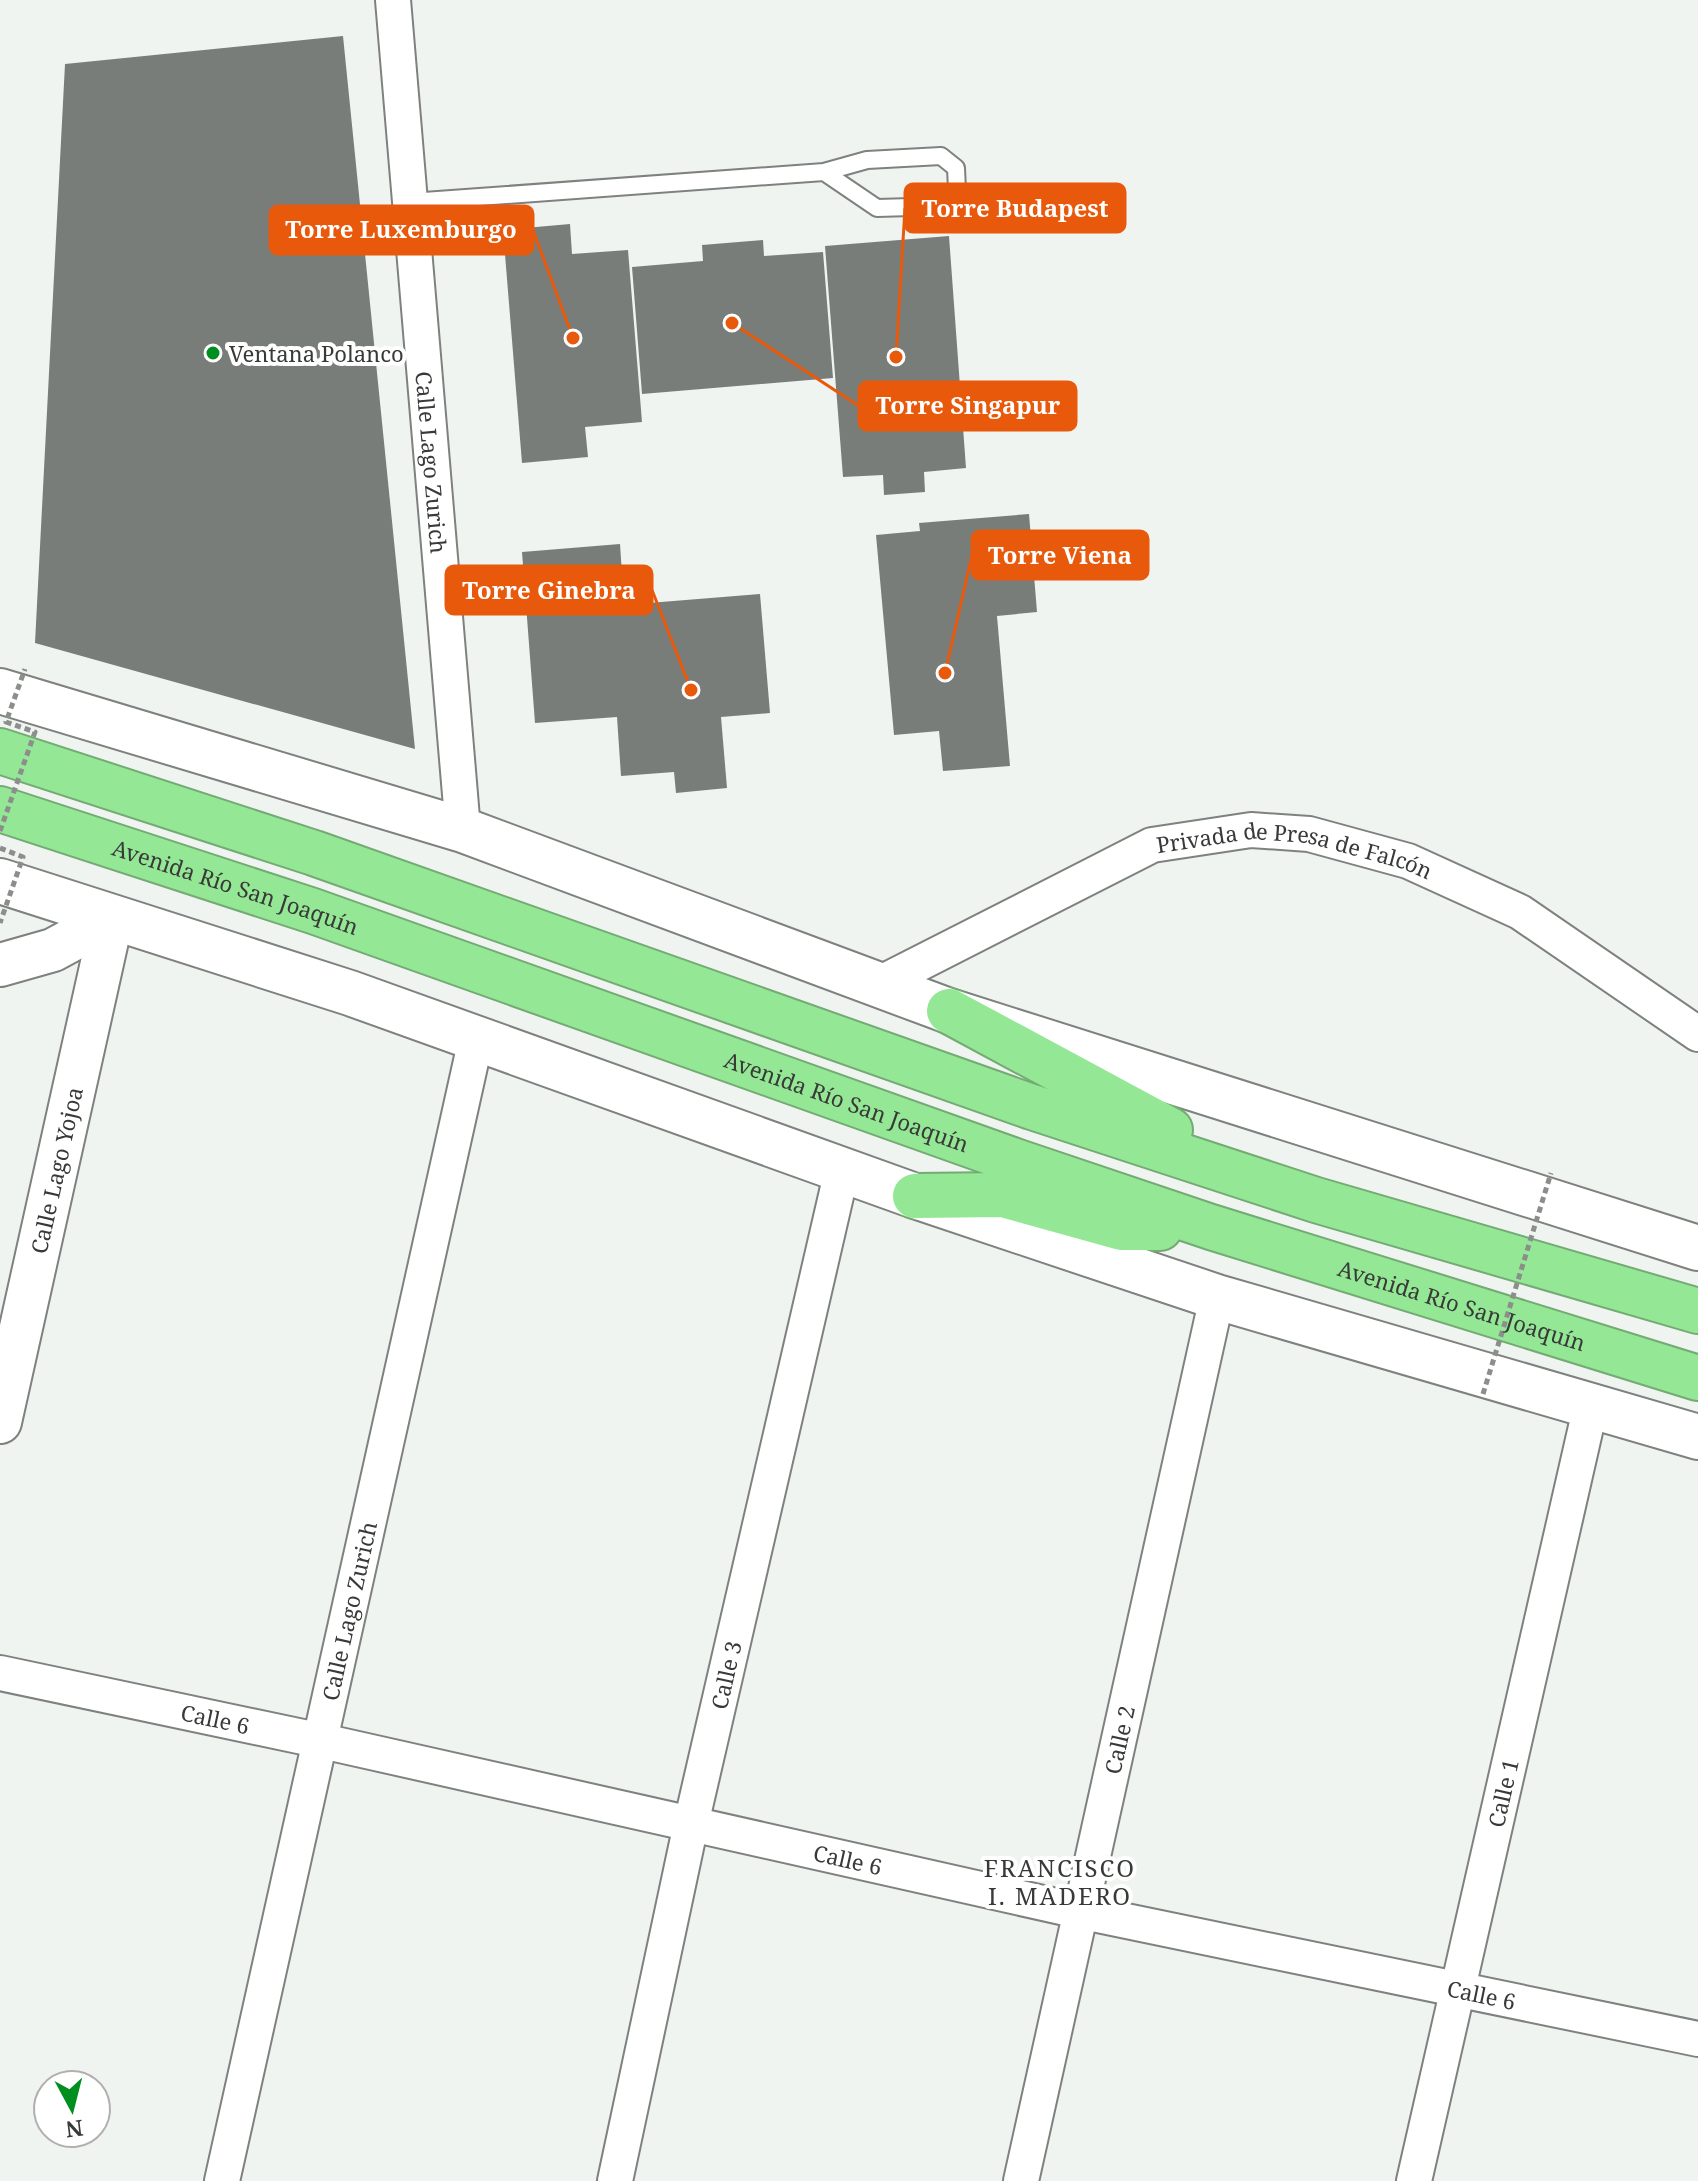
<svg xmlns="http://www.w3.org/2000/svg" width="1698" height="2181" viewBox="0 0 1698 2181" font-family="'Noto Serif',serif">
<rect width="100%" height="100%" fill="#f0f4f0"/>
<path fill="#797d79" d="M343,36L415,749L35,643L65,64Z
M570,224L572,254L628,250L642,422L585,427L588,457L522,463L503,230Z
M949,236L966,468L924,472L925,492L884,495L883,475L843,477L825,246Z
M763,240L764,256L823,252L833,378L642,394L632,267L703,261L702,245Z
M1029,514L1037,612L997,616L1010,766L943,771L939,731L894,735L876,535L920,531L919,523Z
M620,544L624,605L760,594L770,713L721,717L727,788L676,793L674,772L621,776L617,717L535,723L522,552Z"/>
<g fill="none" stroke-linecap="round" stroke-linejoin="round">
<g stroke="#7e827e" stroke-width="20">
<path id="service" d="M410,202L824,172L867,160L941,156L956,168L957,190L946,206L877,208L824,172"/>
</g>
<g stroke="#7e827e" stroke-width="38">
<g id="minor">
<path id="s1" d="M393,0L463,830"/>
<path id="s2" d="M877,985L1152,845L1251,830L1309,834L1408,861L1520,912L1698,1034"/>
<path id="s3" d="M0,1673L322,1741L1083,1912L1698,2039"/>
<path id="s4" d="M222,2181L476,1039"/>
<path id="s5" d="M615,2181L691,1824L842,1170"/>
<path id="s6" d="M1021,2181L1217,1297"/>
<path id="s7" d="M1414,2181L1591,1405"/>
</g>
</g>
<g stroke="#7e827e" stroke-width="46">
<g id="tertiary">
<path d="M0,965L53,950L112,918"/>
<path id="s8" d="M0,1422L112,918"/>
</g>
</g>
<g stroke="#7e827e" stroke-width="48">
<path id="secondary" d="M0,691L463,830L949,1011L1698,1248
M0,881L350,993L915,1196L1217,1297L1698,1437"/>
</g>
<g stroke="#74aa74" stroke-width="48">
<g id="motorway">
<path d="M0,751L314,853L1032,1107L1316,1200L1698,1311"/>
<path id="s9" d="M0,809L313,911L1018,1162L1211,1227L1698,1378"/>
<path d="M949,1011L1170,1130"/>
<path d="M915,1196L1003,1195L1122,1228H1160"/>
</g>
</g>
<use href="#service" stroke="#fff" stroke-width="16"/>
<use href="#minor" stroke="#fff" stroke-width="34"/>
<use href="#tertiary" stroke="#fff" stroke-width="42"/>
<use href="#secondary" stroke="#fff" stroke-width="44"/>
<use href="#motorway" stroke="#94e795" stroke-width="44"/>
<path stroke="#8b8e8b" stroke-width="5" stroke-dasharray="6 4" stroke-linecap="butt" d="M0,831L35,732L6,722L25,669
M0,848L23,857L0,923
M1483,1394L1551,1173"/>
</g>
<circle fill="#008e1f" stroke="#fff" stroke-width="3" cx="213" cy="353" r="8"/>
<g text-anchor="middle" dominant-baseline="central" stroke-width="8" stroke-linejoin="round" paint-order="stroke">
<g font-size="22" fill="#383a38" stroke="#fff" text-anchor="start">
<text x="229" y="353">Ventana Polanco</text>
</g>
<g font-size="22" fill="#383a38" stroke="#fff">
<text stroke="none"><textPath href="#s1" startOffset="464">Calle Lago Zurich</textPath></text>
<text stroke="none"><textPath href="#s2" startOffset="454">Privada de Presa de Falcón</textPath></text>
<text stroke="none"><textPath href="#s9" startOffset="248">Avenida Río San Joaquín</textPath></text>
<text stroke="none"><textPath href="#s9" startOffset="896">Avenida Río San Joaquín</textPath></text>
<text stroke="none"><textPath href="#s8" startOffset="258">Calle Lago Yojoa</textPath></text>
<text stroke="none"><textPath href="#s9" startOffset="1544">Avenida Río San Joaquín</textPath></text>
<text stroke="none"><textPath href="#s4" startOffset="584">Calle Lago Zurich</textPath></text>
<text stroke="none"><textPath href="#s5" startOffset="518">Calle 3</textPath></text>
<text stroke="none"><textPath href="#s3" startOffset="220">Calle 6</textPath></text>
<text stroke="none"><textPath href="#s6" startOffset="452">Calle 2</textPath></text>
<text stroke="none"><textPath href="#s7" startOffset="398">Calle 1</textPath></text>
<text stroke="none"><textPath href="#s3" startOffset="868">Calle 6</textPath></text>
<text stroke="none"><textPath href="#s3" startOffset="1516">Calle 6</textPath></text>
</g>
<g font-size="24" letter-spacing="2" fill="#383a38" stroke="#fff">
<text x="1060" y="1867">FRANCISCO<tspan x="1060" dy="28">I. MADERO</tspan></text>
</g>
</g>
<path fill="none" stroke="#e8590c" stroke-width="3" d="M896 357L905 208M573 338L533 230M732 323L859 406M945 673L972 555M691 690L652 590"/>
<g fill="#e8590c" stroke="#fff" stroke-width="3">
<circle cx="896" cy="357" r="8"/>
<circle cx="573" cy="338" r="8"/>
<circle cx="732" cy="323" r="8"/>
<circle cx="945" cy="673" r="8"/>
<circle cx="691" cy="690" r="8"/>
</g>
<g fill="#e8590c" stroke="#e8590c" stroke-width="3">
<rect x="905" y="184" width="220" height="48" rx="8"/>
<rect x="270" y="206" width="263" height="48" rx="8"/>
<rect x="859" y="382" width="217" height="48" rx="8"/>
<rect x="972" y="531" width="176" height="48" rx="8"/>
<rect x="446" y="566" width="206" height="48" rx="8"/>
</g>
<g font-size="24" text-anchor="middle" font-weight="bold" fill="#fff">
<text x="1015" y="217">Torre Budapest</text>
<text x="401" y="238">Torre Luxemburgo</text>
<text x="968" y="414">Torre Singapur</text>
<text x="1060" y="564">Torre Viena</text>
<text x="549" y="599">Torre Ginebra</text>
</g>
<g transform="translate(72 2109) rotate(173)"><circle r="38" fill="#ffffff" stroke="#afb0af" stroke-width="2"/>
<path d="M0-6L14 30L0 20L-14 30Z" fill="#008e1f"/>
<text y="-12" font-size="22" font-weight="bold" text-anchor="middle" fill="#383a38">N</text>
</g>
</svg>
